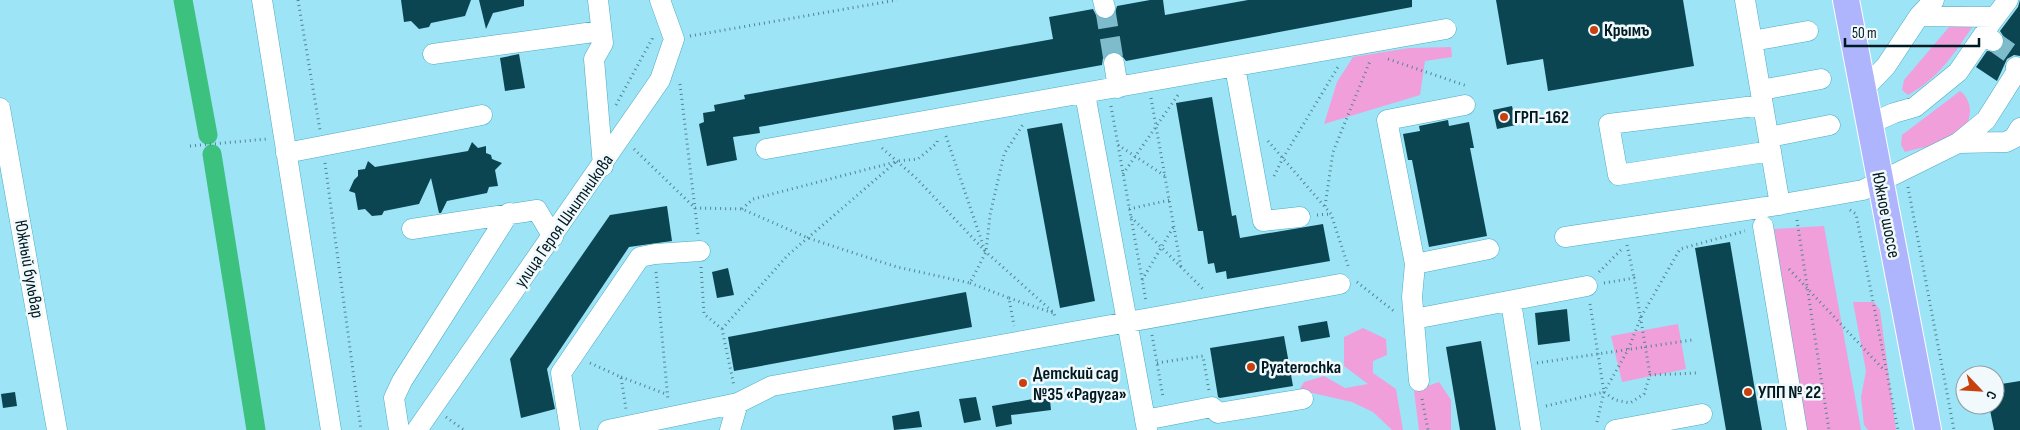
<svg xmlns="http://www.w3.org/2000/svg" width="2020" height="430" viewBox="0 0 2020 430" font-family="'Sofia Sans Condensed',sans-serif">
<rect width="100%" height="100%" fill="#9de4f7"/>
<path fill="#f19fdb" d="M1961,13L1974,24C1956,52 1938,79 1908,95L1902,90L1904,80Z
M1451,47L1452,57L1425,61L1420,95L1324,124L1337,82L1353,57L1409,48Z
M1960,91C1966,95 1970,103 1970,111C1969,143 1929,145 1905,152L1901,145L1902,135Z
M1824,226L1861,430H1806L1774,229Z
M1853,302H1874L1880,310L1896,430H1868L1864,425L1861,397L1866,371Z
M1678,324L1686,369L1622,382L1611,336Z
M1363,328L1386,339L1387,355L1373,361V373L1396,389L1403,430H1392L1373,412L1352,402L1299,390L1304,382L1324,376L1345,388L1368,384L1344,366V337Z
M1439,382L1451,400V430H1419L1414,391Z"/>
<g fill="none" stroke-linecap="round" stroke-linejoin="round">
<path stroke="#3dc17f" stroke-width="19" d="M183,0L208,135
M212,154L256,430"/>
</g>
<path fill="#0b4552" d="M401,0H471L465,16L431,23L429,27L419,29L411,21L404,22Z
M479,0H524V6L493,13L486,29Z
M1150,0H1163L1165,15L1248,0H1412V7L1126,61L1119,52L1112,51L1103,58L1102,65L759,127L760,133L733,137L737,160L707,166L699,124L704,122L703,113L715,111L714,105L745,99L744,95L1053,39L1049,17L1093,9L1097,17L1107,20L1114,16L1117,6Z
M1496,0H1683L1694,66L1548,91L1543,59L1507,65Z
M2020,0V56L2014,55L2007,59L1997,81L1976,67L1987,51L1997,52L2003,48L2004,37L2000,31L2018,7Z
M519,54L525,88L505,91L500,58Z
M1212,97L1232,216L1236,215L1240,238L1323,224L1330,261L1227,279L1226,271L1216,273L1214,263L1208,264L1203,231H1198L1176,103Z
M1512,106L1516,125L1497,129L1493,110Z
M1448,120L1449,126L1469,122L1474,148H1470L1487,236L1429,247L1412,160H1408L1403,134L1420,131L1419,126Z
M1062,123L1095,301L1060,308L1027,129Z
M472,142L478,148L486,146V153L491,155L492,159L502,163L495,170L498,186L489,187L487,193L447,201L441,213H439L431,178L419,204L384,211L382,215L372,216L365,209L358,210L355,193L349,191L354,180L358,176V170L365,169L368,161L375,167L468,151Z
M667,206L672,241L629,247L547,369L555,409L521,418L510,359L610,215Z
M1730,242L1757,402L1762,430H1726L1695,248Z
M728,268L734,295L717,298L712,272Z
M966,292L972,327L734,371L728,337Z
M1567,309L1570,341L1538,345L1535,313Z
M1327,321L1330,337L1301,342L1298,326Z
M1284,336L1293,386L1220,398L1218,397L1210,348Z
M1481,341L1496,430H1460L1446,347Z
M2020,381V430H1994L1989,405H1995V385Z
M1049,390L1051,410L1011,415L1012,424L996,427L992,406L1033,399L1032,392Z
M15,392L17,406L3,408L1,394Z
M976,397L981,420L964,423L959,399Z
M919,411L922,427L894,430L892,416Z"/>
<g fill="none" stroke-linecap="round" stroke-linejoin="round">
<path stroke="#7ebccc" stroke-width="20" stroke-dasharray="20 10" stroke-linecap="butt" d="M1105,8L1114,63
M1993,41L2010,53L2016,67"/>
<g stroke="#4dabc3" stroke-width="21">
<path id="minor" d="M262,0L331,430
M598,0L603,43L594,59L603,166
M1103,0L1105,8
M1745,0L1780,205
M1919,16L1994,17
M1987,28L2008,0
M1752,41L1808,31
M433,54L601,31
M1114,63L1118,88
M1235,67L1263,221L1300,217
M1761,90L1821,79
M1863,90L1886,66L1919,16L1934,0
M1085,94L1147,430
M1763,105L1609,124L1618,175L1771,151
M0,108L57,430
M1869,124L1894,113L1915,107L1958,72L1984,34L1993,41
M1769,137L1830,125
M1958,143L2006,142L2014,138L2020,128
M766,149L1446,29
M286,153L482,115
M1763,226L1797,430
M412,229L537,210L553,237
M1565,237L1766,207L1863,190L1958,143L1986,120L2017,71L2016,67
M1415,264L1489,249
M1511,302L1531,430
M1414,319L1587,286
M1419,381L1412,297L1415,264L1387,120L1465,105
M1145,420L1212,407L1218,413L1303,399
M399,430L394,398L402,381L509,213
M417,430L660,80L674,39L660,0
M570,430L561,373L640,257L655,254L700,251
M608,430L738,403
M730,430L738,403L772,386L1340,284
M1615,430L1702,414"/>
</g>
<g stroke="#fff" stroke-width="28">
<path id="major" d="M1846,0L1928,430"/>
</g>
<path stroke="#538491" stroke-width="3" stroke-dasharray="1 4" stroke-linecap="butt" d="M298,0L320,130
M690,36L897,0
M1388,59L1467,86
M680,84L698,234
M1151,98L1181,267
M616,105L652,39V35
M1111,106L1146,301
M946,136L985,251
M1268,141L1331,214L1349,269
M1118,145L1165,176
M190,146L267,139
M882,148L916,178L986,252L1054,313L1055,318
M634,149L695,208L742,209L808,238L897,267L970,283L986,252L990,215L1004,154L1024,123
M325,163L361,430
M1123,174L1178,95
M1274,176L1283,158L1338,67
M1908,187L1954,430
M1325,206L1333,152L1370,61
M742,209L753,199L895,162
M1129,209L1170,200
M1850,210L1856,214L1898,430
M1317,215L1330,214
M1131,217L1204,290
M1797,220L1829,430
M1627,245L1634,278
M701,267L704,314L722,329L734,386
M1789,269L1884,370
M656,272L668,400
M1599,272L1623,248
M1142,280L1174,226
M1357,282L1395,312
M970,283L1009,298L1014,326
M1604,283L1634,278L1650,375
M1009,298L1053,313
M1590,304L1604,392
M722,329L788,255L897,161L918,159L937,143L938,137
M1152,335L1163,397
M590,363L621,377L626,409
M1157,363L1203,356L1209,391
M1537,363L1692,340
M621,377L666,394
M1422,399L1428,430
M1546,406L1604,392L1615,400L1630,403L1644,394L1650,375L1697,373
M446,417L464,430
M1597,422L1604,392L1628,350L1641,317L1680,249L1745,231"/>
<use href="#minor" stroke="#fff" stroke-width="20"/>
<use href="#major" stroke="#afb5fc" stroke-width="26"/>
</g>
<g fill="#c7400e" stroke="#f1f9fc" stroke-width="2">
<circle cx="1594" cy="30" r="5"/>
<circle cx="1504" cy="117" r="5"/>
<circle cx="1251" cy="367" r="5"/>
<circle cx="1023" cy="383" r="5"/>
<circle cx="1748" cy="392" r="5"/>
</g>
<g text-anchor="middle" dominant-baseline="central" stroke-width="5" stroke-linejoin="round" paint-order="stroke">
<g font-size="18" font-weight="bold" fill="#001a21" stroke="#f1f9fc" text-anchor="start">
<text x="1604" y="30">Крымъ</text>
<text x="1514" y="117">ГРП-162</text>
<text x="1261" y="367">Pyaterochka</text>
<text x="1033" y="373">Детский сад<tspan x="1033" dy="21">№35 «Радуга»</tspan></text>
<text x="1758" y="392">УПП № 22</text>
</g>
<g font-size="18" fill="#001a21" stroke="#f1f9fc">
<text transform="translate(1886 215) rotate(79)">Южное шоссе</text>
<text transform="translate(564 221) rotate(-55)">улица Героя Шнитникова</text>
<text transform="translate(29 269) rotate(80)">Южный бульвар</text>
</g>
</g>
<g transform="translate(1980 390) rotate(115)"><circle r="24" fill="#f1f9fc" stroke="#91a0a4"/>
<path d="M0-4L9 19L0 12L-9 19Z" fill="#c7400e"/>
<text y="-8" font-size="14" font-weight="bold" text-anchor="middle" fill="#001a21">С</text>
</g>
<path d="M1845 38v8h134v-8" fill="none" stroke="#001a21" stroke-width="2.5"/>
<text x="1852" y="38" font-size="15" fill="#001a21" stroke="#f1f9fc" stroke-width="4" paint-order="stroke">50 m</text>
</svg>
